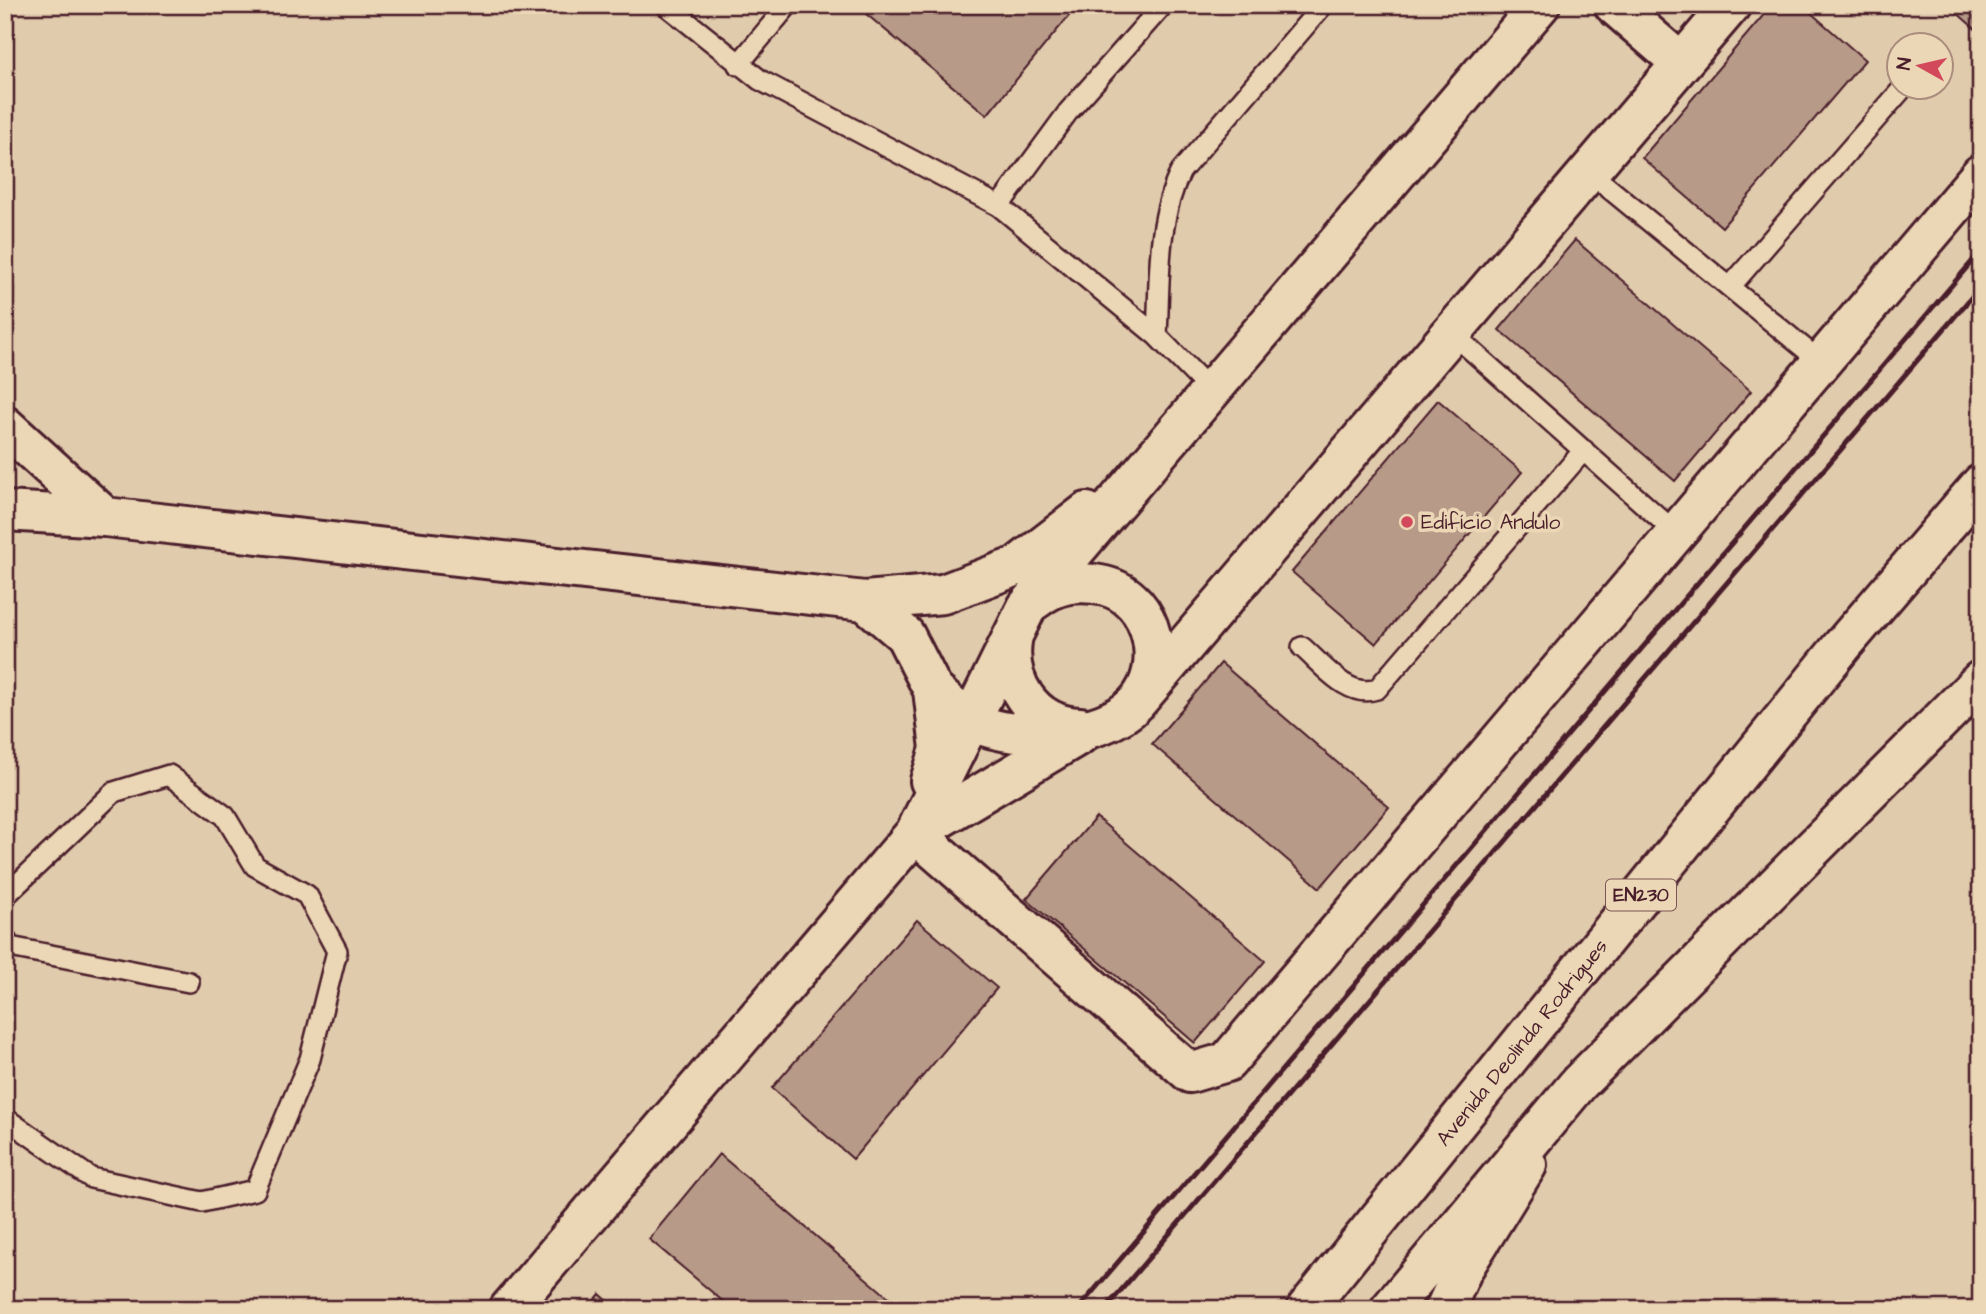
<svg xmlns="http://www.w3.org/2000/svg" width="1986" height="1314" viewBox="0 0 1986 1314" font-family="'Architects Daughter',sans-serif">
<rect width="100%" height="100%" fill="#e1cbad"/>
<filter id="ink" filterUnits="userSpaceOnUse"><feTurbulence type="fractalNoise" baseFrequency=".0143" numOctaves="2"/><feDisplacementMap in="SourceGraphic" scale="14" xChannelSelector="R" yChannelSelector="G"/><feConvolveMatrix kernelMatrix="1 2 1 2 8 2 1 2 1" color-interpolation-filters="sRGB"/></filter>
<g filter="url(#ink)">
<path fill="#b79a88" stroke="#4a1f2b" stroke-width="2" d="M861,5H1078L987,115L859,8Z
M1772,5H1802L1865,60L1722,227L1642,158Z
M1948,5H1981V34Z
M1575,240L1751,391L1675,481L1499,330Z
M1438,400L1522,472L1376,644L1292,572Z
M1221,663L1389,807L1320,888L1152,744Z
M1096,817L1265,961L1195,1043L1026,899Z
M917,920L997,988L853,1159L772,1088Z
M719,1154L894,1302L888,1309H732L649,1239Z
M600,1294L617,1309H587Z"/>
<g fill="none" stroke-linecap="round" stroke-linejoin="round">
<g stroke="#4a1f2b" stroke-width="24">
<path id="service" d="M666,5L760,80L999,206L1157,336L1211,391
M738,65L788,5
M1589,172L1821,362
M999,206L1068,112L1163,5
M1730,287L1903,88
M1452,333L1676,533
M1157,336C1160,282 1156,220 1181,171L1323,5
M1302,647C1323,665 1348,699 1377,689L1584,450
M5,896L114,792L169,775L225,816L255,866L307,895L337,951L310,1059L255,1190L202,1202L91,1178L5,1118
M5,938L10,947L189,982"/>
</g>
<g stroke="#4a1f2b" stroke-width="44">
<path id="minor" d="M1614,5L1681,63
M5,426L105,517
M5,511L105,517L865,601L943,594L1017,566L1087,512
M865,601L905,635L933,690L940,749L930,781
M1013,635C1004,680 1031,725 1080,727
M933,690C945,700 960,716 975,723C1018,741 1101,740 1136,703C1169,668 1154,598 1105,586C1079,580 1056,583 1035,600
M1136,703L1731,5
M915,833L1190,1073L1227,1062L1981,174
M915,833L1081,734
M509,1309L915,833L1027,607L1540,5
M1445,1309L1463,1269L1527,1165"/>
</g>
<g stroke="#4a1f2b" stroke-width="44">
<g id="trunk">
<path id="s1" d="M1306,1309L1842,646L1981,484"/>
<path d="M1390,1309L1579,1083L1981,680"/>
</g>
</g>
<use href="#service" stroke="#ebd6b5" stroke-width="19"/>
<use href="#minor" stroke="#ebd6b5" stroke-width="38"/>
<use href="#trunk" stroke="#ebd6b5" stroke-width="38"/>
<path stroke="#4a1f2b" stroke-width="5" d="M1078,1309L1981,251
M1105,1309L1981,286"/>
</g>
</g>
<circle fill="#d1495b" stroke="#ebd6b5" stroke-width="2.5" cx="1407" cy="522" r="7"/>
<g text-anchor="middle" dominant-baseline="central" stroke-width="7" stroke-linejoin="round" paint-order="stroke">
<rect fill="#ebd6b5" stroke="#7a5654" stroke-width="2" x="1606" y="879.5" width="70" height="31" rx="5"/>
<g font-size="19" font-weight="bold" fill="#4a1f2b">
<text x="1641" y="895">EN230</text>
</g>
<g font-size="21" fill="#4a1f2b" stroke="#ebd6b5" text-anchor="start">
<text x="1421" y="522">Edifício Andulo</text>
</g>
<g font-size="21" fill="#4a1f2b" stroke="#ebd6b5">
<text stroke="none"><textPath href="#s1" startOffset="343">Avenida Deolinda Rodrigues</textPath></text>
</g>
</g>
<rect width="1986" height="1314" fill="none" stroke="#ebd6b5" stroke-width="28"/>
<rect x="14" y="14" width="1958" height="1286" fill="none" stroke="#4a1f2b" stroke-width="2.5" filter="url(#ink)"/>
<g transform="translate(1920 66) rotate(278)"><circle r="33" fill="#ebd6b5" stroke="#ab8d7e" stroke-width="2"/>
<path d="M0-5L12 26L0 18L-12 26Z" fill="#d1495b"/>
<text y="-10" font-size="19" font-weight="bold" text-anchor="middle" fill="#4a1f2b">N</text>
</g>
</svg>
